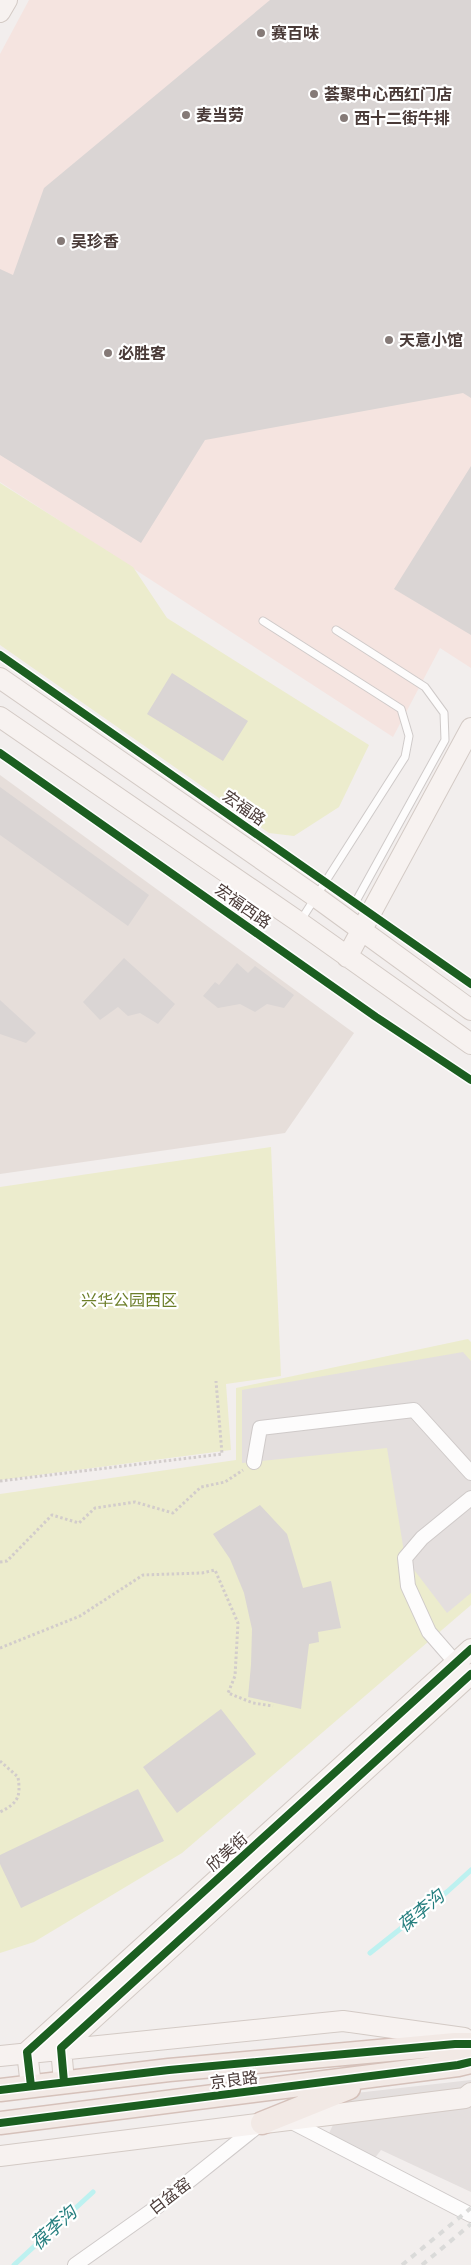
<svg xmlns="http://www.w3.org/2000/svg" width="471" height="2265" viewBox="0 0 471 2265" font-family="Cabin,'Noto Sans SC',sans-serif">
<rect width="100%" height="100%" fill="#f2eeed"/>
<path fill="#e6deda" d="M0,775L354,1033L285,1133L0,1174Z"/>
<path fill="#f5e4e0" d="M29,0H471V668L440,648L393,737L0,482V54Z"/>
<path fill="#ececcd" d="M0,483L133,567L167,618L369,745L339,807L294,836L269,833L0,645Z
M271,1147L281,1376L226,1384L231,1450L0,1480V1187Z
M468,1339L471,1342V1605L182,1853L34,1942L0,1953V1494L236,1460V1388Z"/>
<path fill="#e4dfde" d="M463,1352L471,1361V1593L447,1613L405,1558L387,1448L242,1463V1390Z
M471,2080V2192L381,2150L368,2167L326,2140L347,2094Z"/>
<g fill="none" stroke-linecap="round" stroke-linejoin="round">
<path stroke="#bdf1f0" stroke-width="5" d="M370,1953L448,1891L471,1870
M14,2265L93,2192"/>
</g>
<path fill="#dad5d4" d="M270,0H471V398L463,393L205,440L141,543L0,455V269L13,275L44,188Z
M471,466V635L394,589Z
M172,673L248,721L223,761L147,714Z
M0,787L149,895L128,926L0,835Z
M124,958L175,1004L158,1024L140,1013L128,1016L118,1007L100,1020L83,1002Z
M237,963L248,973L255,966L294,995L284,1008L267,1004L255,1012L240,1004L218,1008L203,996L215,982L219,985Z
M0,1000L36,1033L26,1043L0,1034Z
M260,1505L287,1534L303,1588L331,1581L341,1628L318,1632L319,1642L309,1644L301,1709L248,1697L251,1665L252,1629L244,1593L230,1559L213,1534Z
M221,1709L256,1754L177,1813L143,1767Z
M138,1789L164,1841L21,1908L0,1864V1855Z"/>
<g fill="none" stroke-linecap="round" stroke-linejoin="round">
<g stroke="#cfcac9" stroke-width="9">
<path id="lane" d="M263,621L401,709L409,736L405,757L301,920
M336,630L425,687L444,713L445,740L355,903"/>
</g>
<g stroke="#cfcac9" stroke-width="16">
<path id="street" d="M254,1462L260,1428L414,1410L471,1473
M456,1663L429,1632L408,1586L405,1558L422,1538L471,1498
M288,2120L471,2215
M75,2265L154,2209L259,2125"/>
</g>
<g stroke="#d3cac5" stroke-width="22">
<path id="secondary" d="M0,12L7,0
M0,678L316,897L471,1010
M0,717L299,922L471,1044
M347,957L471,728
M0,2056L343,2021L464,2038
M64,2082L61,2048L471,1674
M31,2086L27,2052L471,1649
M0,2156L465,2098L471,2093"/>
</g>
<g stroke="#d5c1ba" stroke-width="25">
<path id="primary" d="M0,2090L169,2070L455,2044H471
M0,2123L458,2065L471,2062
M262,2123L349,2088"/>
</g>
<path stroke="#d2cccb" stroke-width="3" stroke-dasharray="2.5 2.5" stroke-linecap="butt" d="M0,1481L222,1454L216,1381
M0,1562L7,1561L52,1515L79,1523L95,1508L135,1502L173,1513L201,1487L225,1482L243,1470
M0,1648L80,1616L143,1575L202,1573L215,1570L238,1623L235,1676L228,1693L253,1703L273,1706
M0,1761L18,1777C21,1797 18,1803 0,1812"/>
<use href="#lane" stroke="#fdfcfc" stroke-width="7"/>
<use href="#street" stroke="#fdfcfc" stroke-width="14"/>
<use href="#secondary" stroke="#f7f2f0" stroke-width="20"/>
<use href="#primary" stroke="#f2e9e5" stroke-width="22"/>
<path stroke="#dadad9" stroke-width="4" stroke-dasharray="6 6" stroke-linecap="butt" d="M402,2265L471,2208
M422,2265L471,2224"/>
<g stroke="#fff" stroke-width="11">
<path id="cycleway" d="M0,655L471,984
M0,753L376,1017L471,1080
M64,2082L61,2048L471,1674
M31,2086L27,2052L471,1649
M0,2090L169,2070L455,2044H471
M0,2123L458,2065L471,2062"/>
</g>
<use href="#cycleway" stroke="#1b5e20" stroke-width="8"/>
</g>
<g fill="#857a77" stroke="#fff" stroke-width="2">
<circle cx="261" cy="33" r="5"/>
<circle cx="314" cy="94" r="5"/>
<circle cx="186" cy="115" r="5"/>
<circle cx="344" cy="118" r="5"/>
<circle cx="61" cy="241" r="5"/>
<circle cx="389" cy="340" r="5"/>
<circle cx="108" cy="353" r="5"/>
</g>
<g text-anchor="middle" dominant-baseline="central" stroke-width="4.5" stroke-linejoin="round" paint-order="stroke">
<g font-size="16" font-weight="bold" fill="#4a3b38" stroke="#fff" text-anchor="start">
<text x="271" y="33">赛百味</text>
<text x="324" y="94">荟聚中心西红门店</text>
<text x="196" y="115">麦当劳</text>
<text x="354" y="118">西十二街牛排</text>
<text x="71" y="241">吴珍香</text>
<text x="399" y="340">天意小馆</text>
<text x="118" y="353">必胜客</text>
</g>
<g font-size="16" fill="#4a3b38" stroke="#fff">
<text transform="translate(244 808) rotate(35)">宏福路</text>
<text transform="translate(243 906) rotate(35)">宏福西路</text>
<text transform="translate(227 1852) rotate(-42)">欣美街</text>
<text transform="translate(234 2080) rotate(-7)">京良路</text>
<text transform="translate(170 2196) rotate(-38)">白盆窑</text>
</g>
<g font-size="16" fill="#6c7e29" stroke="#fff">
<text x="129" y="1300">兴华公园西区</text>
</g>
<g font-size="18" font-style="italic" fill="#247e7e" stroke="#fff">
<text transform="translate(421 1911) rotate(-40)">葆李沟</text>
<text transform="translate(54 2228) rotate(-43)">葆李沟</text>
</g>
</g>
</svg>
